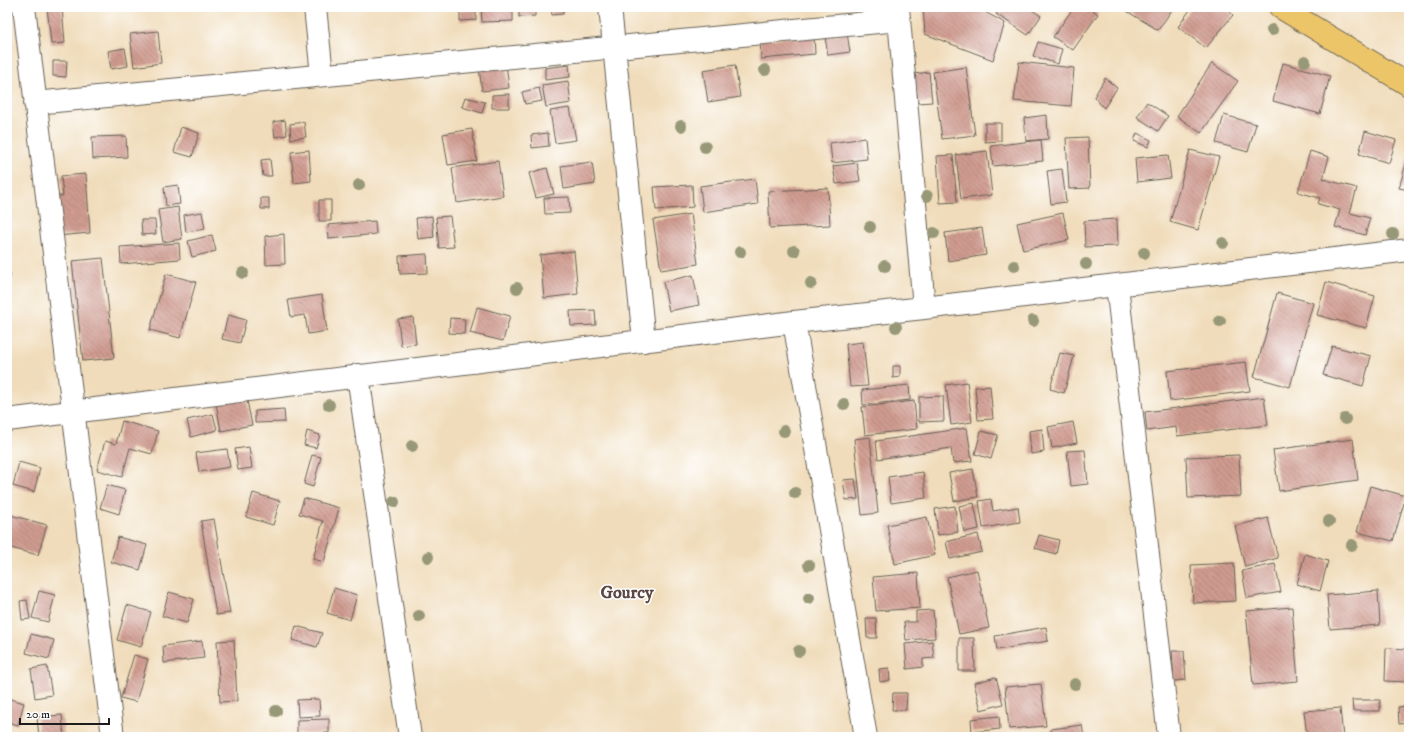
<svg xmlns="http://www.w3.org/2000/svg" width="1416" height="744" viewBox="0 0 1416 744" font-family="'IM FELL DW Pica',serif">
<defs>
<pattern id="building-back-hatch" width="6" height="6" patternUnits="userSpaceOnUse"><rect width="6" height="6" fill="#d09b90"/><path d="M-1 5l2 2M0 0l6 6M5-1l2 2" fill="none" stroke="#a87e75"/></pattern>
</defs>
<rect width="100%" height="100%" fill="#fff"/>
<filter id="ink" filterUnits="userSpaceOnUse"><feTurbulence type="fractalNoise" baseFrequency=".025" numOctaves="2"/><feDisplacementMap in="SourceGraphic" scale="8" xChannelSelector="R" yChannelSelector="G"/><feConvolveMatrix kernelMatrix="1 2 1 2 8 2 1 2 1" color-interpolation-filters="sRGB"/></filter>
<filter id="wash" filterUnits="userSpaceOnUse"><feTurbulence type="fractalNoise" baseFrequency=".012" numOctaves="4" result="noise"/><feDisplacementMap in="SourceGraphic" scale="16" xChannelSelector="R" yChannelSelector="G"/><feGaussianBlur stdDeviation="0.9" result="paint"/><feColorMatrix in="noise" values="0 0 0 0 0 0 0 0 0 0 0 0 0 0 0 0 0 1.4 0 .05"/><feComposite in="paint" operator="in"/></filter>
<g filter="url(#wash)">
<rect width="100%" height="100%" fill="#f0dcba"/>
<g id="blocks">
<path fill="url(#building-back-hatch)" d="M47,7H62L65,43L51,44Z
M481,7H513V21L482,22Z
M519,7H535V16L519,17Z
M551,7H563V14L552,15Z
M923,7H976L1005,23L993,60L925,34Z
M1001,7H1028L1041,16L1028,35L996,14Z
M1074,7H1088L1098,14L1073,50L1053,37Z
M1120,7H1167L1172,10L1158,30Z
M1192,7H1225L1233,15L1206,48L1178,27Z
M476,10V20L460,21V11Z
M158,31L161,63L134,67L130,34Z
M847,33L850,52L828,55L825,37Z
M814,35L815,54L761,59L760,40Z
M1038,42L1062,49L1058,64L1033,56Z
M125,48L128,66L111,69L108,51Z
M53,61H67L66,77L53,76Z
M1019,62L1074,68L1071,106L1014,101Z
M1212,63L1238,81L1201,133L1177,116Z
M1283,63L1330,76L1320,114L1273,101Z
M506,64L509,88L482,91L479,68Z
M569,65L570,77L545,80V68Z
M735,65L740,97L708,102L703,70Z
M966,67L975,135L942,139L933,72Z
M929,72L932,102L918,103L914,74Z
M1105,78L1117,88L1104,108L1094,97Z
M568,81L571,103L546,107L542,85Z
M539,88L542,101L525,104L522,92Z
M509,94V108H492V95Z
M465,97L485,102L482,113L462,107Z
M1147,102L1168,116L1158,131L1137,117Z
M570,108L576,140L555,143L550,111Z
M1047,115L1048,139L1026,141L1024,118Z
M1224,115L1256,124L1248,152L1216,143Z
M285,120L287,135L275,137L273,122Z
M304,122L306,137L291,139L290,124Z
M985,123H1001V141L985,142Z
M181,127L199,133L192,157L174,152Z
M472,129L477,161L448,165L443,134Z
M1365,131L1396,140L1389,163L1359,154Z
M548,133L549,146L532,148L531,135Z
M1137,133L1151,140L1148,147L1134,141Z
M126,136L127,157L93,159L92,137Z
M1088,137L1090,188L1069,189L1066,138Z
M865,138L867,159L832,163L830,143Z
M1041,140L1043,161L993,166L991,146Z
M309,150L311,181L294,183L291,152Z
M1190,150L1219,157L1198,230L1170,222Z
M987,151L992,195L961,199L956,155Z
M1310,151L1329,157L1323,179L1357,188L1350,213L1370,218L1365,235L1335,227L1340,210L1318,204L1320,198L1298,192Z
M1409,153V190L1399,188Z
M953,155L957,202L940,203L937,156Z
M1168,155L1171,178L1137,182L1135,158Z
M270,159L272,176H263L261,160Z
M498,161L503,196L457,203L452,168Z
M592,162L595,184L564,189L561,166Z
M857,163L860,181L836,184L833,166Z
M547,168L554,194L536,198L529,173Z
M1062,169L1066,202L1051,204L1047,171Z
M86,174L90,233L57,236L55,196H63L61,176Z
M755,179L758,204L703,212L700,186Z
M178,185L180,204L166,206L164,187Z
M692,185L693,207L656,210L654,187Z
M828,188L830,225L770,228L768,191Z
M569,197L570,213L545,214L544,198Z
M261,198H269V209H261Z
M319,200H331V221H319Z
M178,207L182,239L163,242L158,210Z
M202,212L205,229L186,232L184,215Z
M1063,213L1069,240L1023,250L1017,223Z
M691,214L698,264L661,270L653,220Z
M432,216L434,237L418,239L416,218Z
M450,216L454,247L439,248L436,217Z
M1117,219L1118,246L1085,247L1084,221Z
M141,220H155L156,234L142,235Z
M375,221L376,234L329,239L328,225Z
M982,228L986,255L948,261L945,233Z
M284,234L285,264L266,265L265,236Z
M212,235L216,251L192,257L188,241Z
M179,243L180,259L121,264L120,247Z
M574,251L578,294L544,298L540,255Z
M427,254L428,273L400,274L399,256Z
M103,258L114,358L83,361L72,261Z
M7,273L11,274L7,286Z
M166,274L196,282L180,338L150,330Z
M693,275L699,305L669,311L663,282Z
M1326,282L1375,296L1366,328L1317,315Z
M1277,293L1313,303L1290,387L1254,377Z
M322,295L327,331L308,334L305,315L291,317L288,300Z
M477,307L510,316L503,341L470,333Z
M595,310L596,325L571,326L570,311Z
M228,315L246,320L240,343L222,339Z
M413,317L416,344L401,346L398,319Z
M450,318L465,319L464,334L449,333Z
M863,342L868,386L850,387L846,344Z
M1332,346L1371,356L1363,386L1323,375Z
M1060,353L1074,356L1064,393L1050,389Z
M1246,362L1250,391L1170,401L1167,371Z
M893,366H900V377L893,378Z
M967,382L972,422L951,425L946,385Z
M909,385L910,400L863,405L862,390Z
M990,386L993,419L978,420L975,387Z
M246,396L252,425L221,431L216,403Z
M943,396L944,421L919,422V397Z
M1264,397L1268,425L1177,436L1176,427L1147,431L1145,412Z
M914,401L917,429L865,435L862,407Z
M284,409L285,422L255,423V411Z
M213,414L217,430L191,437L187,420Z
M122,421L158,431L152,454L130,448L122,477L97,470L105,441L116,444Z
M1073,422L1077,443L1052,448L1048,427Z
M967,428L972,461L953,463L951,448L878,459L876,441Z
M1042,429L1044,452L1031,454L1029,431Z
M307,431L320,435L316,448L304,445Z
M981,431L998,435L991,459L975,454Z
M870,437L878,513L862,515L854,439Z
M1353,439L1358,480L1279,491L1273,450Z
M249,447L252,468L238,470L235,449Z
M227,449L230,467L199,472L196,453Z
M1085,450L1088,484L1071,486L1067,451Z
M312,455L321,457L313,487L304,484Z
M1239,455L1241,496L1188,498L1186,457Z
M19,462L40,468L34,492L13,486Z
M973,469L978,497L954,501L949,473Z
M923,472L926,498L891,503L888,477Z
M855,479L858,499L846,500L843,480Z
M107,485L125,490L119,514L100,508Z
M1370,486L1406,496L1393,541L1357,532Z
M253,493L280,501L273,525L246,517Z
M304,498L339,508L324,562L313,559L323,521L299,514Z
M991,499L993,511L1018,507L1020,522L983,528L979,501Z
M974,503L979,529L964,532L959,506Z
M955,506L958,532L938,535L935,509Z
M7,514L47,525L38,555L7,547Z
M927,517L935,555L895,564L887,525Z
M1268,518L1278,558L1245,567L1235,526Z
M214,519L230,613L216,615L201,521Z
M978,534L982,552L950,559L946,542Z
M1039,535L1059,540L1056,554L1035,548Z
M118,537L147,545L140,570L111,562Z
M1305,554L1328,561L1320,591L1297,584Z
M1234,563L1236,601L1193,603L1191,565Z
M1275,564L1281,592L1247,598L1242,571Z
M977,570L989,628L959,634L947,577Z
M918,573L920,608L876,611L873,577Z
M334,588L357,595L350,620L327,613Z
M39,591L55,595L48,622L32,618Z
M1378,591L1380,625L1330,629L1327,595Z
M169,592L194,599L187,623L162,616Z
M27,600L30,619L22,620L20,601Z
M127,605L151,612L141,647L117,640Z
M1292,607L1298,681L1253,685L1246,611Z
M933,610L935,638L906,640L904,622H916V611Z
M866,618H876L877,638H867Z
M296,626L322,633L317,647L292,640Z
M1046,627L1048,641L997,650L995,636Z
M31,634L54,640L49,659L26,653Z
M959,638H974L975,671H959Z
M234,640L237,701L220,702L217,641Z
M202,641L204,658L164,663L163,646Z
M932,641L934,658L923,659V667L907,669L905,644Z
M1386,648L1409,649V682L1385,681Z
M1172,651H1184L1186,680L1174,681Z
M134,655L148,659L136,702L121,698Z
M47,666L52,695L35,698L31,669Z
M889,668L890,680L880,682L879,669Z
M996,677L1003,704L981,710L974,683Z
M1041,684L1046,726L1009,729L1005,687Z
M893,693H907L906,710H892Z
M7,698L24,703L18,725L7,722Z
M319,699L320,716L298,717L297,700Z
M1352,700H1380V711H1353Z
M1409,706V723L1399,724L1398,707Z
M1340,708L1343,737H1307L1304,711Z
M62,715L64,737H39L37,717Z
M999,716L1000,729L972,732L971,719Z
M329,719V733L297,734V720Z
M1082,725L1084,737H1052L1051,729Z
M1045,733L1046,737H1020V736Z
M196,734V737H182V736Z
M357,734L358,737H343V736Z"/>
</g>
</g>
<g filter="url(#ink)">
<use href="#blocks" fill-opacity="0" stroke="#665f53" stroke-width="1"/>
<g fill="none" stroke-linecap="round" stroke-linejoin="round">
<g stroke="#665f53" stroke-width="24">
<path id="minor" d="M24,7L113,737
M315,7L322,75
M610,7L644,341
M898,7L924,308
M35,103L899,20
M1117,285L1169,737
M794,322L866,737
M358,375L410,737
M7,420L794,322L924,308L1409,250"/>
</g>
<g stroke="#665f53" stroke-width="24">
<path id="primary" d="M1280,7L1409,85"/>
</g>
<use href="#minor" stroke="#fff" stroke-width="22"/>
<use href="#primary" stroke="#edc569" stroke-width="22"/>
</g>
<g fill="#979877">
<circle cx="1272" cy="30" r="6"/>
<circle cx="1305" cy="61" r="6"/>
<circle cx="765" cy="70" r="6"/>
<circle cx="681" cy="126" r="6"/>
<circle cx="705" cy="147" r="6"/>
<circle cx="359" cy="185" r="6"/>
<circle cx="927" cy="196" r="6"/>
<circle cx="870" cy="227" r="6"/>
<circle cx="934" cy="233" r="6"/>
<circle cx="1393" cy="234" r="6"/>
<circle cx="1223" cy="243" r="6"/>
<circle cx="794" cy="251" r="6"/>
<circle cx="740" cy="252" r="6"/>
<circle cx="1144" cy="253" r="6"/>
<circle cx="1086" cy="264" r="6"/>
<circle cx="885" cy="266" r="6"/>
<circle cx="1014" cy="266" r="6"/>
<circle cx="243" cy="273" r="6"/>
<circle cx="811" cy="283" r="6"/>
<circle cx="517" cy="288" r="6"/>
<circle cx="1033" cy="321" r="6"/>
<circle cx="1220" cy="321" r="6"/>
<circle cx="896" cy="327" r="6"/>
<circle cx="844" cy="404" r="6"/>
<circle cx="329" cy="405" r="6"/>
<circle cx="1345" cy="419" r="6"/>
<circle cx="784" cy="431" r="6"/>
<circle cx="412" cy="446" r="6"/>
<circle cx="795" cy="493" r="6"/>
<circle cx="394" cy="502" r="6"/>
<circle cx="1329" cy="521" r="6"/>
<circle cx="1352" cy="545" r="6"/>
<circle cx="428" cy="557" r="6"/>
<circle cx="809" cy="565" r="6"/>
<circle cx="809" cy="598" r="6"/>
<circle cx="419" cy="616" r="6"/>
<circle cx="799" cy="651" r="6"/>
<circle cx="1075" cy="684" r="6"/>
<circle cx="276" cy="711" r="6"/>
</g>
</g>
<g text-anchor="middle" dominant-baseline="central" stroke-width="3" stroke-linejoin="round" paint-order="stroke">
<g font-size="18" font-weight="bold" fill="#5b4845" stroke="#fff">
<text x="627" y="593">Gourcy</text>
</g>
</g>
<rect width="1416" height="744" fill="none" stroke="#fff" stroke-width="24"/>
<path d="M20 718v6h89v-6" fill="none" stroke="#1c1c1c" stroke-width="2"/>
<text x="26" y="718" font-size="12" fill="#1c1c1c" stroke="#ffffff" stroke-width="3" paint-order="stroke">20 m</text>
</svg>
